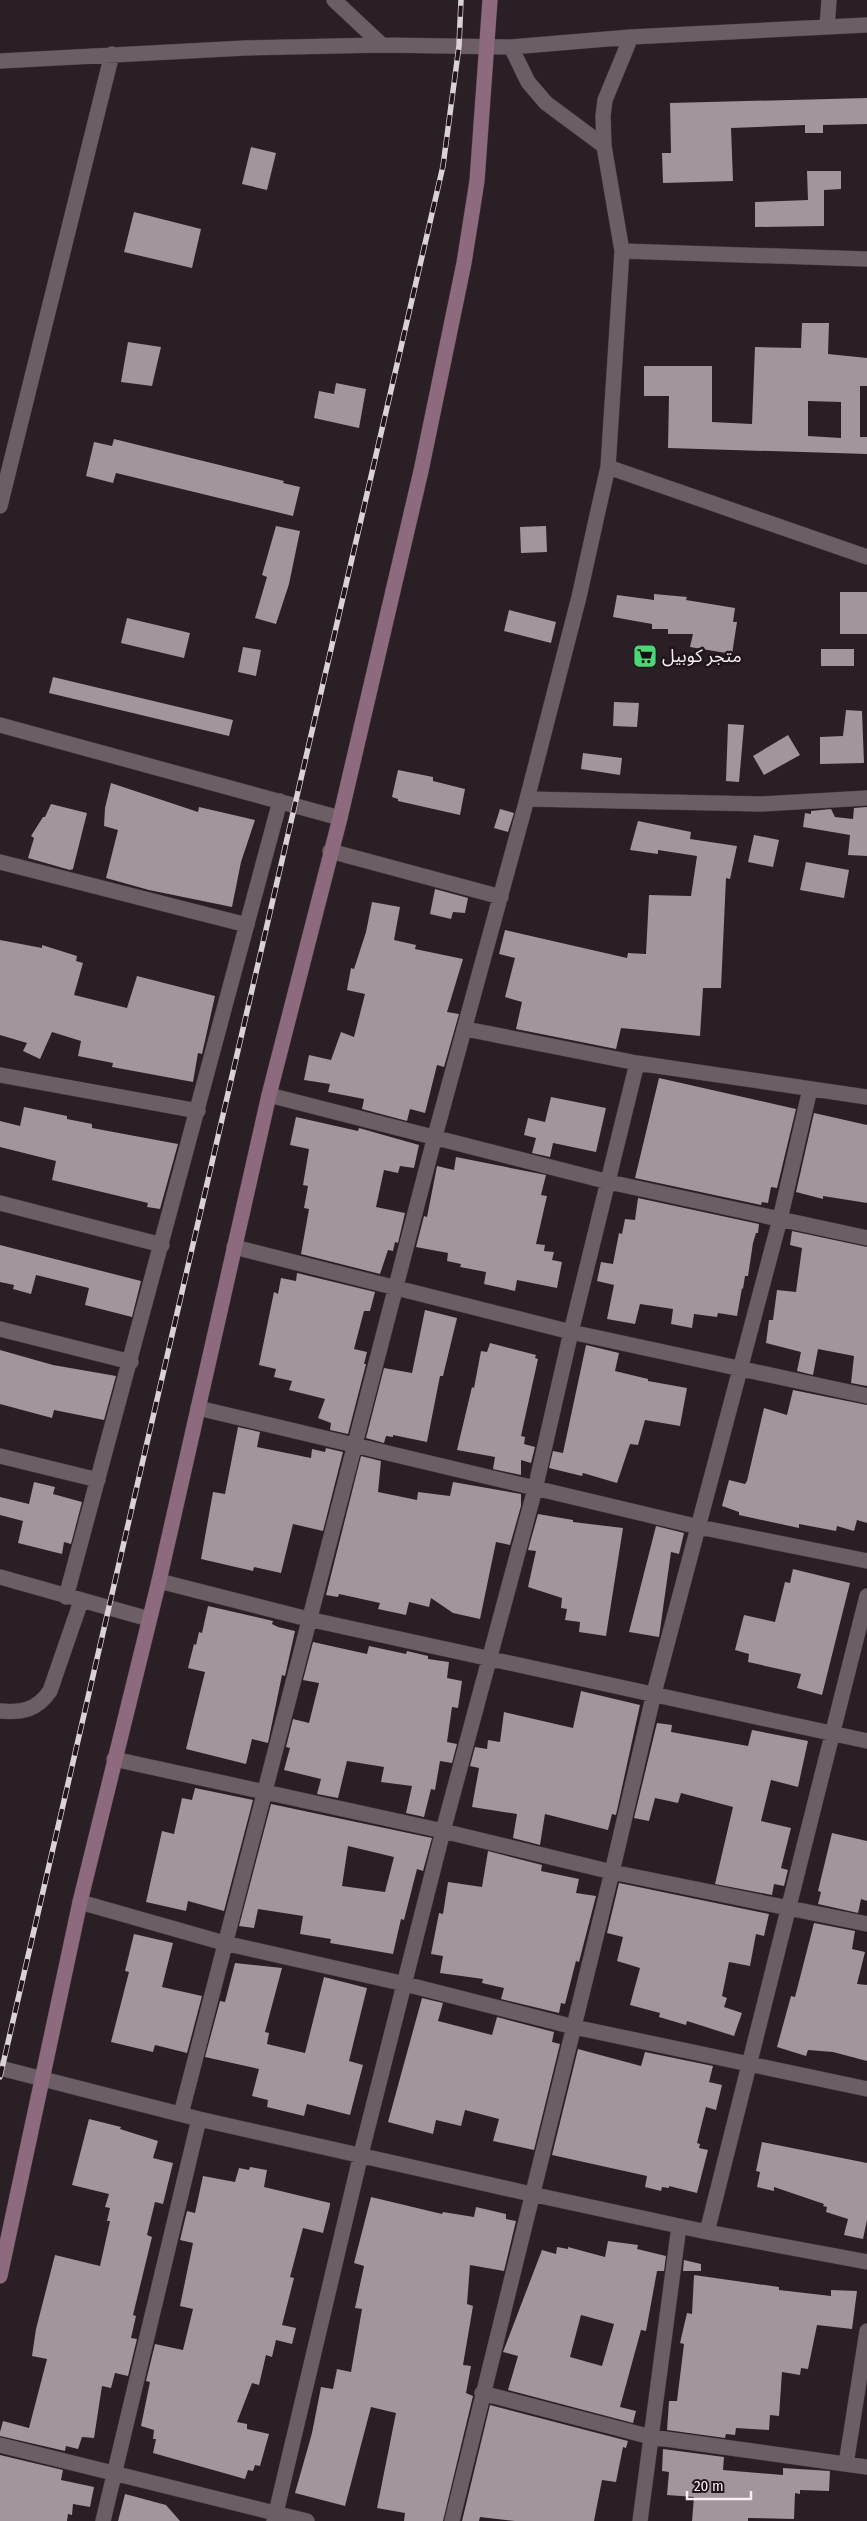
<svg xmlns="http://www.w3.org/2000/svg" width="867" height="2521" viewBox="0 0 867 2521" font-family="'Fira Sans Condensed','Noto Sans Arabic',sans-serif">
<rect width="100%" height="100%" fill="#291f24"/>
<path fill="#a2959c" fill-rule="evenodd" d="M867,98V124L823,125V133H805V125L731,128L733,181L663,183L662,153H671L670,103Z
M251,147L276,153L267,190L242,184Z
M807,171H841V189L824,190V226L755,227V202L808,200Z
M134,212L201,229L192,268L124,252Z
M802,323H829L828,354L867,358V386H860V437H867V454L668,448L669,396H644V366H712V422L752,424L755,347L801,348ZM808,401L841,402V438L808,436Z
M128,342L161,347L152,386L121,382Z
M336,383L366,389L359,428L314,418L319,391L334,394Z
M114,439L284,481L283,483L300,487L293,516L116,473L113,483L86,476L94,442L112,446Z
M276,526L300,531L289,584L276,624L255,618L267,577L262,575Z
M546,526L547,552L521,553L520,527Z
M840,592H867V634H840Z
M654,594L687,597L686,600L735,608L733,622H737L732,654L690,647L693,634H668V629H652V624L613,617L617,595L654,600Z
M509,610L556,622L551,643L504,631Z
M127,618L190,633L184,658L121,643Z
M243,647L261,650L256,676L238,672Z
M821,649H854V666H821Z
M53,677L233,720L229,736L49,693Z
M614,702L639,703L637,727L613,726Z
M846,710L862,711L864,763L820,764V737L843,736Z
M728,724L744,725L739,782L726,781Z
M788,735L800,755L764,775L753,756Z
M583,753L622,758L620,775L581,769Z
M398,770L433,777V781L465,789L460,815L398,801V799L392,797Z
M111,783L198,812L199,807L255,820L241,862L232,907L149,890L106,878L118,830L104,826L105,808Z
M51,804L87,813L73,869L70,870L28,858L34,838L31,836L43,817H45Z
M867,807V856L848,855L850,835L803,827L805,813L811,814V811L831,809L835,817L853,819L854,808Z
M500,809L514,813L508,832L494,828Z
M638,821L691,832L690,839L737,846L730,879L726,878L721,988H703L700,1036L621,1028L616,1049L516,1029L522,1002L505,997L515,958L499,954L505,930L627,958L628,953L646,954L649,895L691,896L697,856L658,850V854L630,850Z
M754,835L779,840L773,867L748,862Z
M806,862L849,870L844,898L800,890Z
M435,889L468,898L465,913L453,912L451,919L430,914Z
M372,902L400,907L394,940L416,945L415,949L463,959L447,1012L459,1014L444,1067L437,1065L425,1113L410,1109L407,1121L362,1109L364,1099L328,1092L330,1084L304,1080L309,1055L331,1060L341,1032L354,1037L365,994L347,990L351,968L354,969L366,932Z
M0,940L42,948V945L77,956L76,961L83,963L74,995L127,1008L137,976L215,996L202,1054L198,1053L193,1082L112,1067L113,1063L78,1056L81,1041L52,1032L40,1059L23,1051L27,1043L0,1035Z
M659,1078L796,1109L777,1188L771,1187L768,1203L762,1202L761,1205L635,1178Z
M551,1097L606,1108L596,1152L553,1143L550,1157L532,1153L536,1138L524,1135L528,1118L545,1122Z
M24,1107L67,1116V1119L92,1124V1128L178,1144L160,1209L147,1207L148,1203L52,1180L56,1161L0,1147V1121L20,1126Z
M814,1113L867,1125V1203L823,1196V1199L796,1192Z
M296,1117L358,1131L359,1128L419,1145L414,1168L400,1166L398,1173L384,1170L376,1207L405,1213L398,1243L395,1242L393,1251L388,1250L380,1274L301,1254L309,1209L304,1208L308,1186L303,1185L309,1149L290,1145Z
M456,1157L546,1175L541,1195L547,1196L536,1244L545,1245L544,1251L554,1252L552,1260L562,1262L557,1288L517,1280L515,1291L484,1284L486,1272L460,1267L461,1264L447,1261L448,1253L416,1247L424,1216L427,1217L437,1166L454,1170Z
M638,1198L759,1224L758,1233H756L753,1243L748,1276H745L743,1289L742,1288L737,1316L718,1313L717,1317L694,1314L692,1328L671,1324L673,1309L640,1304L635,1324L607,1319L614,1285L597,1281L601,1262L613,1264L619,1233L622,1234L625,1219L635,1220Z
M792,1231L867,1247V1386L851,1383L854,1356L818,1349L813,1375L797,1371L801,1352L766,1343L769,1320H773L777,1290L796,1292L802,1248L790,1245Z
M0,1245L141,1281L132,1317L85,1305L89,1288L36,1275L31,1294L13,1289L14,1285L0,1282Z
M297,1273L375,1292L370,1311H364L354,1349L367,1352L364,1364H366L348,1434L330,1430L331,1423L318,1418L325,1399L289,1390L292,1381L274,1377L276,1369L259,1365L274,1292L278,1294L281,1278L296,1281Z
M425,1310L457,1318L443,1376H440L427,1442L393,1435V1437L386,1436L384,1443L366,1438L384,1368L412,1373Z
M490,1343L536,1355L535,1358L538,1359L521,1436L525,1437L524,1444L535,1447L531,1463L521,1460V1475L493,1469L495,1457L457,1450L472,1387L474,1388L481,1351L487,1352Z
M586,1345L619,1353L615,1371L648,1379V1381L687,1388L680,1426L645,1420L638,1445L630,1444L617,1483L583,1473L582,1476L549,1468L553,1451L563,1453Z
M0,1350L53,1365L116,1376L104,1420L54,1410L52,1418L0,1404Z
M793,1390L867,1405V1523L857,1520L854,1531L837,1526L836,1531L799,1524V1528L739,1515V1512L722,1506L729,1480L745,1484L747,1481L764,1408L787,1415Z
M238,1427L260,1432L257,1447L311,1458L312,1449L325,1452L326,1448L343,1452L323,1531L293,1524L281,1573L254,1567L253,1571L201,1559L213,1492L225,1494Z
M361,1456L381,1461L378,1492L417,1500L418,1492L450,1496L453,1482L521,1494V1506L510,1545L496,1542L480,1619L453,1613L431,1598L429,1607L409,1602L406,1615L378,1609L380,1603L339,1594L338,1597L326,1595Z
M34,1482L55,1487L53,1494L82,1502L71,1544L64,1542L62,1554L18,1543L23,1521L0,1515V1497L29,1504Z
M538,1514L573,1520V1522L623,1528L606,1636L579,1632L580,1622L565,1620L567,1609L561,1608L562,1598L528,1587L536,1551L528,1550Z
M656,1526L684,1533L679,1554L671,1552L659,1637L629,1632Z
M793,1569L850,1583L822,1695L797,1688L801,1674L748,1662L749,1654L735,1650L744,1615L775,1622L785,1582L790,1583Z
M208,1606L273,1621L272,1624L278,1627L295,1631L285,1676L282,1675L268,1743L252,1739L246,1764L186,1749L205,1672L188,1668L194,1644L196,1645L199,1632L202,1633Z
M313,1642L367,1654L369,1646L406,1654L407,1651L428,1656V1659L449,1662L447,1678L462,1681L458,1708L452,1707L447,1742L457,1744L452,1763L440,1761L435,1790L431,1789L424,1817L406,1813L412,1786L381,1782L384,1767L347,1761L338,1798L317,1794L321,1779L284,1770L290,1748L286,1747L293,1719L309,1723L319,1683L303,1680Z
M581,1691L640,1705L616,1815L612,1814L608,1830L545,1814L540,1845L513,1838L517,1814L472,1807L479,1768L470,1766L475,1747L487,1749L488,1740L500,1742L504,1712L573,1728Z
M657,1723L672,1725L671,1732L748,1746L752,1730L808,1741L798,1787L771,1780L761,1821L791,1828L781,1868L788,1870L784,1886L774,1884L772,1895L715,1884L733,1807L681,1793L678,1803L655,1798L649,1821L634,1818Z
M195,1788L253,1800L224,1911L188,1901L186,1911L146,1902L162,1831L174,1834L182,1798L192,1800Z
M271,1804L432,1838L423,1871L417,1869L404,1920L401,1919L393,1954L330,1943L331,1939L300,1934L303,1916L258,1909L254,1928L239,1926ZM348,1846L394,1857L385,1892L342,1886Z
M832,1833L867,1841V1901L861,1899L858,1913L818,1904L821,1892L818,1891Z
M488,1851L542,1865L541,1871L579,1879L576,1893L596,1896L579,1962L576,1961L565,2004L561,2003L559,2013L501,1999L504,1988L482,1983L483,1979L440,1973L443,1956L431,1954L439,1913L443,1914L448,1882L482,1887Z
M619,1883L769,1914L764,1936L756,1934L750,1966L729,1962L722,1996L727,1998L724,2007L742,2013L734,2036L687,2021L686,2025L659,2017L660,2013L630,2005L640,1968L617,1961L623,1937L607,1933Z
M814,1923L855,1931L852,1949L865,1952L857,1984L867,1985V2061L833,2052L808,2050L806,2056L777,2047L791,1996L795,1997Z
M134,1934L173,1943L162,1987L202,1996L187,2053L155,2045L153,2052L111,2042L129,1972L125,1971Z
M235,1963L282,1968L265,2032L269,2033L267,2044L305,2053L324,1977L367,1988L349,2061L363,2065L350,2115L307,2104L304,2116L267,2107L268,2100L252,2096L259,2069L205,2057L220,2001L225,2002Z
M422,1998L443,2003L438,2021L492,2035L497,2017L554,2032L552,2042L560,2044L534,2150L493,2141L499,2119L465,2110L461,2126L436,2120L433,2134L388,2122Z
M578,2049L641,2066L645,2052L713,2066L709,2082L722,2085L716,2110L706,2107L697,2143L700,2144L699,2148L708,2150L697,2193L669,2186V2188L662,2187L661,2191L645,2187L647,2176L552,2155Z
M89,2119L121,2127L120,2129L158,2141L153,2158L173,2163L163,2204L155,2202L147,2235L152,2237L133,2315L136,2316L131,2338L137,2339L128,2376L115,2373L111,2388L102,2386L94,2438L82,2437L78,2449L66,2446L65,2451L0,2436V2432L3,2421L29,2428L47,2359L32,2356L36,2329L55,2255L100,2266L110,2221H107L110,2208L105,2207L109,2194L72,2185Z
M762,2142L867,2163V2220L863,2239L844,2235L848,2219L826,2212L827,2207L823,2206L824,2204L774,2187V2191L757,2187L760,2172L756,2171Z
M250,2167L267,2170L264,2187L330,2203V2205L323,2233L303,2228L290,2277L294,2278L282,2325L296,2328L292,2344L276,2340L272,2357L266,2355L259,2385L252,2383L237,2422L247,2424V2429L269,2434L260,2466L255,2465L253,2471L248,2470L245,2479L153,2453L156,2439H153L154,2430L141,2426L150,2382L146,2381L155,2344L183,2350L193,2309L180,2306L193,2243L180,2240L187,2211L195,2213L203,2176L235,2182L239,2168L249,2170Z
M371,2197L442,2214L443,2212L474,2217L476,2207L506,2214V2219L516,2221L504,2271L470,2265L467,2304L473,2306L463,2365L471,2366L466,2393L473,2396L443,2521H404L405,2513L377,2508L396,2413L371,2407L345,2506L295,2493L312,2433L321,2387L333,2389L337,2369L351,2372L362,2309L355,2308L364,2266L354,2263Z
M608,2241L638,2245L637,2249L666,2256L664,2271H657L646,2331L641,2330L620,2407L636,2411L633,2423L508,2390L518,2356L503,2352L542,2250L556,2254L557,2247L568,2249V2247L605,2257ZM581,2315L614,2324L602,2366L570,2357Z
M684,2260L701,2264V2271H683Z
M694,2275L779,2287V2290L831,2296V2290L857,2291L852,2329L817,2325L808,2369L801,2368L800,2375L782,2372L779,2416L770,2415L769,2430L736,2428L735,2435L726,2434L725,2438L667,2430L669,2401H677L684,2344L680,2343L687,2313L692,2314Z
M490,2405L628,2441L626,2448L623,2447L616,2482L602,2480L594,2521H515L480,2517L479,2521H462Z
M663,2449L724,2457L723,2470L783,2475V2468L830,2471L829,2491L800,2490V2494L795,2493L794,2519L748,2518V2521H692L694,2497L667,2495L669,2472L662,2471Z
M0,2455L63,2470L61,2480L94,2487L90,2507L73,2504L72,2515L68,2514L67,2521H0Z
M125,2494L166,2505L180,2521H118Z"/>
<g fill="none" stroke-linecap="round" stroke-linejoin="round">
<g stroke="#443b41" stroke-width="16">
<path id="street" d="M334,0L382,45
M827,27L829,0
M511,47L528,82L546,103L604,146
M0,61L245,48L382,45L511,47L631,37L867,25
M622,251L867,259
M608,467L867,557
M0,506L112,54
M0,725L340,818
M527,799L760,804L867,798
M330,851L501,897
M0,862L247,925
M466,1029L637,1063L867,1097
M0,1075L198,1111
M269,1095L609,1182L867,1238
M0,1203L162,1245
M234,1247L571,1332L867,1396
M0,1329L131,1362
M198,1408L699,1527L867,1561
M0,1456L98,1480
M0,1577L149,1619
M159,1581L308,1619L867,1741
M66,1597L280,801
M0,1711C22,1713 37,1710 50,1691L81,1601
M114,1759L443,1831L612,1872L867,1924
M80,1902L224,1943L405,1984L574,2027L867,2089
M0,2068L199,2119L531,2194L707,2232L867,2262
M181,2114L435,1136L527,799L579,597L598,511L608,467L622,251L604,146L603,116L605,100L631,37
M707,2232L867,1596
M482,2393L651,2437L867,2467
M0,2445L307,2521
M846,2464L867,2331
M103,2521L199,2119
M274,2521L361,2154L443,1831L535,1489L571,1332L637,1063
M452,2521L612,1872L654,1693L780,1219L810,1089
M640,2521L679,2226"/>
</g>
<g stroke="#443b41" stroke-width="16">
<path id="secondary" d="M0,2276L80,1902L159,1581L269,1095L340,818L421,471L464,263L477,181L490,0"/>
</g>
<use href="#street" stroke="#6b5f65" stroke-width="15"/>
<use href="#secondary" stroke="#8e6a7f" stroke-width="15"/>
<g stroke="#dad2d6" stroke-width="5.5">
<path id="rail" d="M0,2077L443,166L459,46L461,0"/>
</g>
<use href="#rail" stroke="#1f151b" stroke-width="4" stroke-dasharray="11" stroke-linecap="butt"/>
</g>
<defs>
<g id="supermarket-square" transform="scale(1.25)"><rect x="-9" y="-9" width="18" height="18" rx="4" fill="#4bd677" stroke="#1f151b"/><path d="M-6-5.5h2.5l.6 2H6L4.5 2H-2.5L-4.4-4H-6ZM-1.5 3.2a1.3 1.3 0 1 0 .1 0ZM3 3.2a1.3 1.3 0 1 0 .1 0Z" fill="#111"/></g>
</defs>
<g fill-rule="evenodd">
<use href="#supermarket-square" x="645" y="656"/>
</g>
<g text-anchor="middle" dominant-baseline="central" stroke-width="5" stroke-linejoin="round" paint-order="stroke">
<g font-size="18" fill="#f8f0f4" stroke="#1f151b" text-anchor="start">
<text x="662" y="656">متجر كوبيل</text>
</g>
</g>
<path d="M687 2491v8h64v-8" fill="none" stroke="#f8f0f4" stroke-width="2.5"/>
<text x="694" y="2491" font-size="15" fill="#f8f0f4" stroke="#1f151b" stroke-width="4" paint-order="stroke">20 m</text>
</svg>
